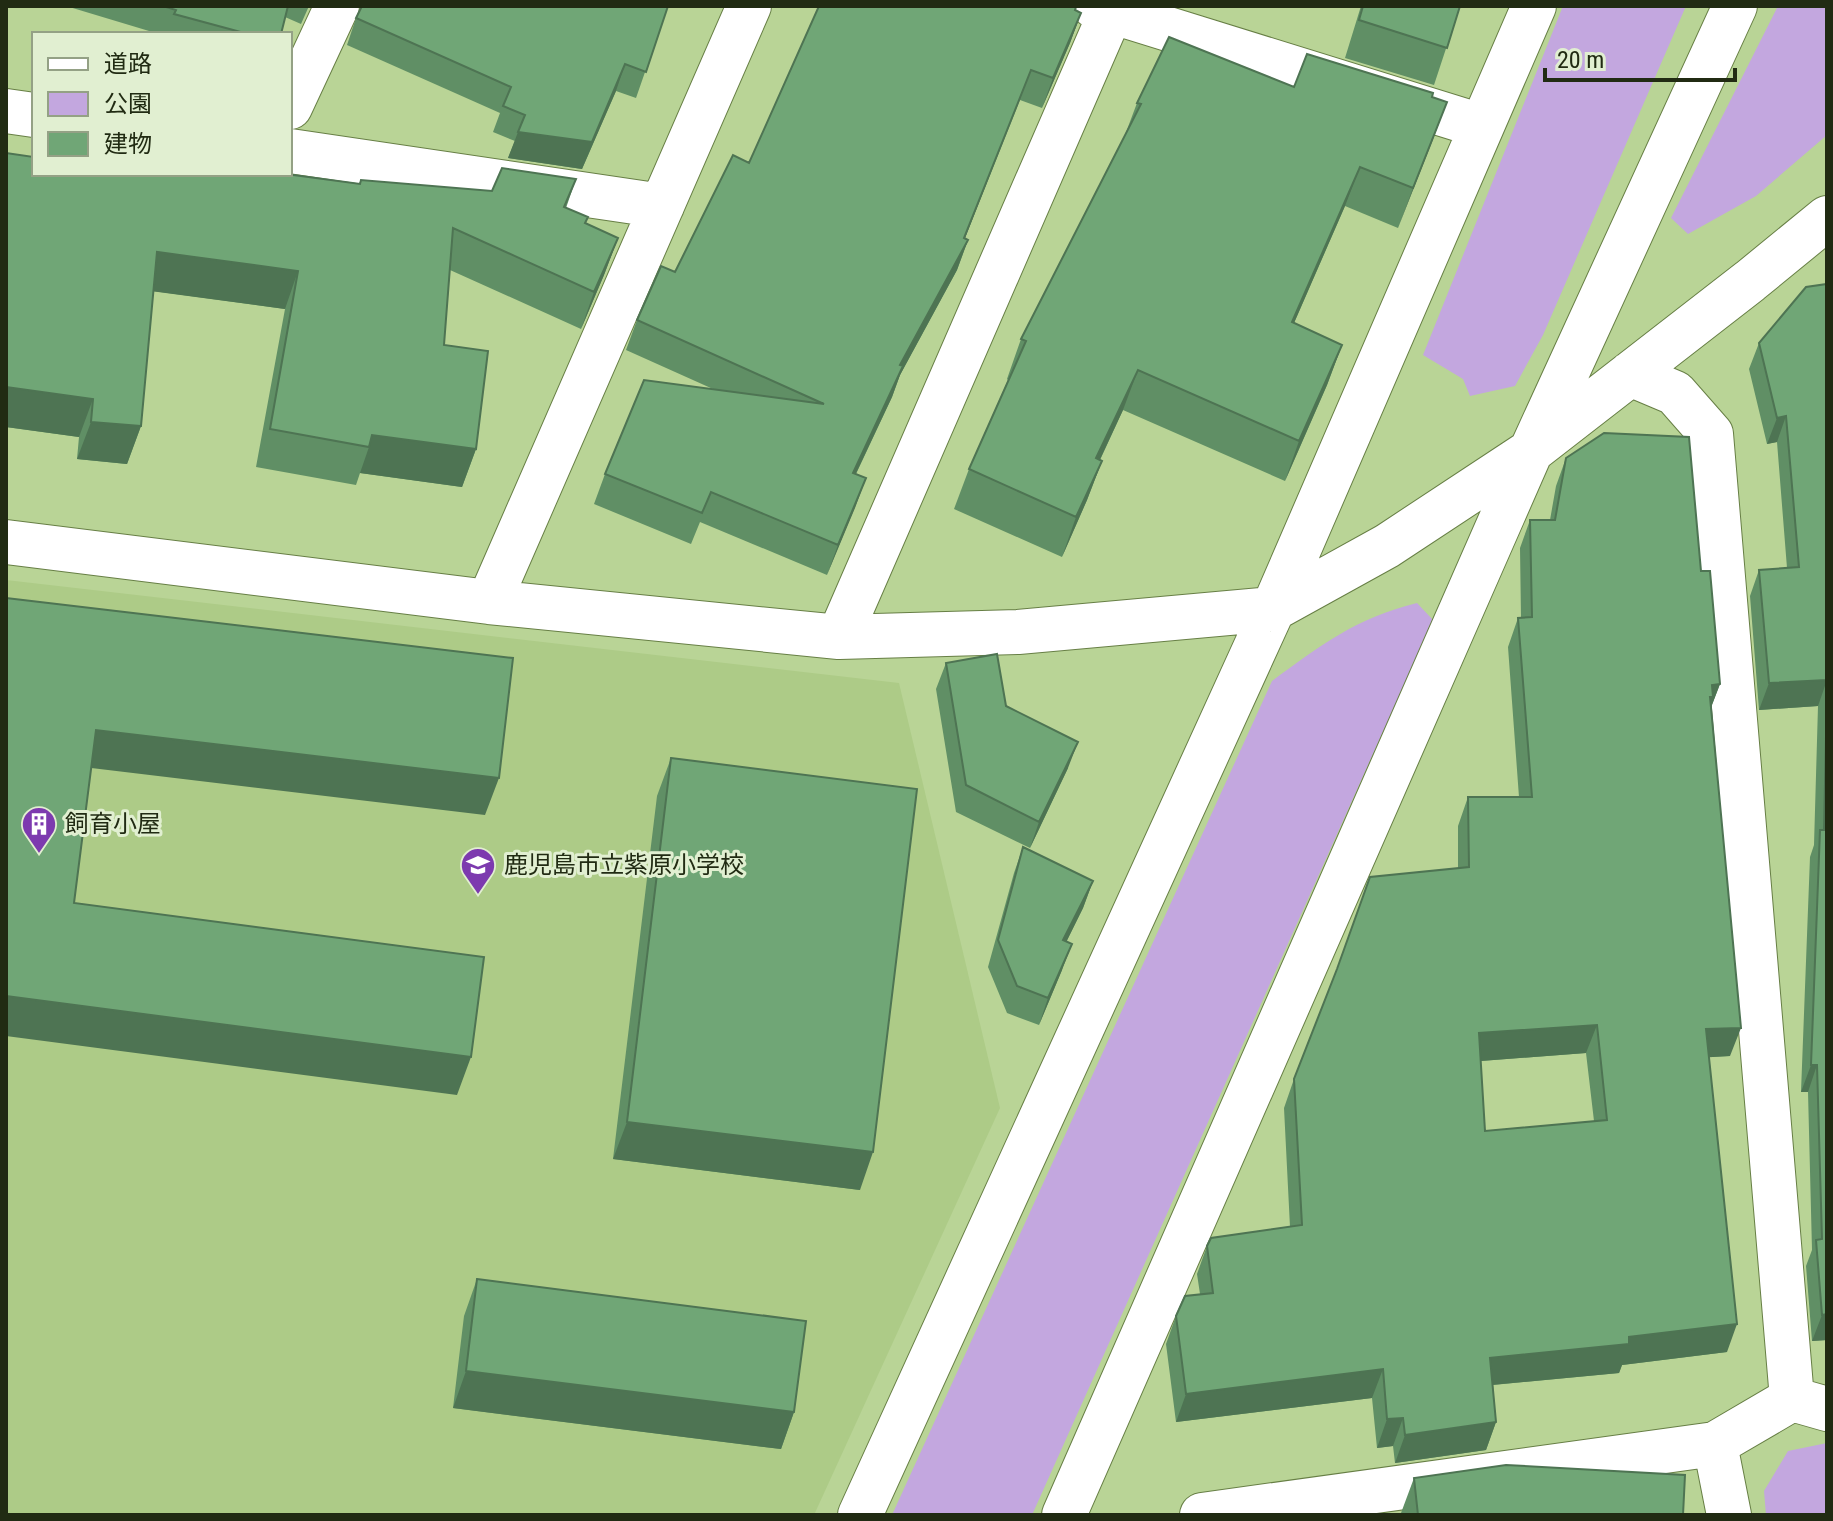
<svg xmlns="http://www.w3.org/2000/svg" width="1833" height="1521" viewBox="0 0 1833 1521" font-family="'Roboto Condensed','Noto Sans JP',sans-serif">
<rect width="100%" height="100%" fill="#b9d496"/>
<path fill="#adcb87" d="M6,580L899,683L1000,1108L814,1515H6Z"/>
<path fill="#c3a7df" d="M1563,6H1686L1543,335L1515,386L1470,396L1463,379L1423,355Z
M1778,6H1827V135L1756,196L1688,234L1671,218Z
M1417,603L1433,620L1032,1515H892L1272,681C1321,645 1356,618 1417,603Z
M1827,1443V1515H1766L1764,1491L1788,1451Z"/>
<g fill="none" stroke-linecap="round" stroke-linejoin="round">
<g stroke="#677f45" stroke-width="46">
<path id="minor" d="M1094,6L1481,126
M290,107L337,6
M6,111L34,115
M290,151L662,206
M1630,374L1675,393L1711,434L1792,1399
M6,542L489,602L839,637L1018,632L1273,609L1387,546L1531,451L1750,281L1827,218
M489,602L749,6
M839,637L1111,12
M1715,1444L1729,1515
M860,1515L1273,609L1534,6
M1064,1515L1531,451L1735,6
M1202,1515L1715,1444L1792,1399L1827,1409"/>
</g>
<use href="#minor" stroke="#fff" stroke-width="44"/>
</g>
<path fill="#608f65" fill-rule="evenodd" d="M66,6H309L301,24L285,17L281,34H159Z
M668,6L636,98L616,91L582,169L508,158L515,141L493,132L500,113L347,45L356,18Z
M1361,6H1460L1434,85L1345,58Z
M1075,10L1081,13L1070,43L1042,108L1020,100L965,238L968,240L957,270L900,375L892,397L856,474L866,478L827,575L700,522L691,544L594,504L605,474L713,389L626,350L637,320L675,272L749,163Z
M1294,87L1432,97L1447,102L1398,228L1345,206L1294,323L1342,345L1327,385L1285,481L1123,410L1100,460L1102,461L1087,500L1062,557L954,509L969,469L1008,380L1007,379L1021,339L1125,135L1137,103Z
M6,153L34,174L359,184L361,180L492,191L576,179L566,208L586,223L618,238L604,275L581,329L450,270L444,345L476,449L462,487L360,473L356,485L256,467L285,309L153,291L141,426L127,464L77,459L79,437L6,427Z
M1827,284V1340L1812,1341L1806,1266L1812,1250L1808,1092H1801L1810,857L1814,845L1818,706L1759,710L1750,596L1759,570L1787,568L1777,442L1767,444L1749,369L1759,343Z
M1566,458L1701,571L1720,684L1711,707L1730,1056L1709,1057L1727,1352L1622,1365L1619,1373L1493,1385L1496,1422L1486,1450L1395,1463L1393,1446L1377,1448L1372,1398L1176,1422L1166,1344L1176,1316L1200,1294L1197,1274L1207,1246L1290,1227L1284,1108L1294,1079L1458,868V826L1468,797H1519L1508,647L1518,618H1521L1520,548L1530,520H1550L1556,486ZM1586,1053L1594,1121L1485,1131L1480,1061Z
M946,663L1006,706L1068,768L1030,848L956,812L936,689Z
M671,758L860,1190L613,1159L657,796Z
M1023,847L1093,881L1083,908L1066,942L1062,970L1039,1025L1007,1013L988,967L1014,873Z
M477,1279L794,1412L781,1449L453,1408L464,1316Z
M1414,1478L1683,1515H1401V1513Z"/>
<path fill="#4e7453" d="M1081,13L1070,43L1042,108L1053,78Z
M625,64L616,91L582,169L508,158L518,132Z
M1031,70L954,266L968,240L957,270L900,375L892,397L842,503L853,473L900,365L964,238Z
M1447,102L1432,142L1398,228L1413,188Z
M1360,167L1345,206L1277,362L1292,322Z
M618,238L604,275L581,329L594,292Z
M157,252L298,271L285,309L143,290Z
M1342,345L1327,385L1285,481L1299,441Z
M1138,370L1123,410L1082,498L1096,458Z
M6,387L93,399L79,437L6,427Z
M1786,416L1777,442L1767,444L1777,418Z
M91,422L141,426L127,464L77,459Z
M372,435L476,449L462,487L360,473L369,447Z
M1102,461L1087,500L1062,557L1076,517Z
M866,478L855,508L827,575L838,545Z
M1827,680L1818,706L1759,710L1769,683Z
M1720,684L1709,713L1712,685Z
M96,730L499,778L485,815L83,767Z
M1078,742L1068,768L1030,848L1039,822Z
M1093,881L1083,908L1054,967L1063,940Z
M1072,944L1062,970L1039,1025L1048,998Z
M6,996L471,1057L457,1095L6,1036Z
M1597,1025L1586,1053L1468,1062L1479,1033Z
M1741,1028L1730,1056L1696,1058L1706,1029Z
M1811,1065H1817L1808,1092H1801Z
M627,1122L873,1152L860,1190L613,1159Z
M1827,1314V1340L1812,1341L1822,1315Z
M1737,1324L1727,1352L1622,1365L1619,1373L1480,1386L1490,1358L1629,1337Z
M1383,1369L1372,1398L1176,1422L1186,1394Z
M466,1371L794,1412L781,1449L453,1408Z
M1403,1418L1393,1446L1377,1448L1387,1419Z
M1496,1422L1486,1450L1395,1463L1405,1435Z"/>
<path fill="#70a676" stroke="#4e7453" stroke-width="2" fill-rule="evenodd" d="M163,6H288L281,34H248L174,14L176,10Z
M362,6H668L646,72L625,64L592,142L518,132L525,115L503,106L511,87L356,18Z
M819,6H1072L1076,7L1075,10L1081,13L1053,78L1031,70L964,238L968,240L900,365L903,366L853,473L866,478L838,545L711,492L702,513L605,474L644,380L824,404L637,320L661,266L675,272L733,155L749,163Z
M1363,6H1460L1447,48L1359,20Z
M1169,37L1294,87L1307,54L1433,93L1432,97L1447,102L1413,188L1360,167L1292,322L1342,345L1299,441L1138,370L1096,458L1102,461L1076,517L969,469L1026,341L1021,339L1141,104L1137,103Z
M6,153L34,157V174H286L360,184L361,180L492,191L502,168L576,179L564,207L588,217L585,223L618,238L594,292L453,228L444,345L488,351L476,449L372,435L369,447L270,429L298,271L157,252L141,426L91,422L93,399L6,387Z
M1827,284V680L1769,683L1759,570L1799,567L1786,416L1777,418L1759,343L1806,287Z
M1604,433L1689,437L1701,571H1710L1720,684L1712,685L1713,697H1710L1741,1028L1706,1029L1737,1324L1629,1337V1344L1490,1358L1496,1422L1405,1435L1403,1418L1387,1419L1383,1369L1186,1394L1176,1316L1185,1296L1213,1293L1207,1246L1211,1238L1302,1225L1294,1079L1337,969L1370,877L1469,867L1468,797H1532L1518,618L1532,617L1530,520H1555L1566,458ZM1597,1025L1607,1120L1485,1131L1479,1033Z
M6,598L513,658L499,778L96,730L74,903L484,957L471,1057L6,996Z
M997,654L1006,706L1078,742L1039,822L966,785L946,663Z
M1827,690V1314L1822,1315L1816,1240L1822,1239L1817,1065H1811L1820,830H1824Z
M671,758L917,789L873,1152L627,1122Z
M1023,847L1093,881L1063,940L1072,944L1048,998L1017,986L998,940Z
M477,1279L806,1321L794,1412L466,1371Z
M1506,1465L1685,1475L1683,1515H1418L1414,1478Z"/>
<defs>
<g id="building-pin" transform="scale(1.8)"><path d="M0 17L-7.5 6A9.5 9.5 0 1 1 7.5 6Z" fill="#7d3aaf" stroke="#e1efd1"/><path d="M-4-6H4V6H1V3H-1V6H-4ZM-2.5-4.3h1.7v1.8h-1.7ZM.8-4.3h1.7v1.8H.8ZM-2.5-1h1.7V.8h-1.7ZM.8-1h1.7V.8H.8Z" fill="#fff"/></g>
<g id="school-pin" transform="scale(1.8)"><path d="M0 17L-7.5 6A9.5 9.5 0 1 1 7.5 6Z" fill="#7d3aaf" stroke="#e1efd1"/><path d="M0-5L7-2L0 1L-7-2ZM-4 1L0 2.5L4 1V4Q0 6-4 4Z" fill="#fff"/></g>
</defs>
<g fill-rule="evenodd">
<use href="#building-pin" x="39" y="824"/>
<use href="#school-pin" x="478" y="865"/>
</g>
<g text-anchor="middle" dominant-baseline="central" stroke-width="6" stroke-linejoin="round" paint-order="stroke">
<g font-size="24" fill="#212b13" stroke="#e1efd1" text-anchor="start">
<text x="65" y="824">飼育小屋</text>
<text x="504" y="865">鹿児島市立紫原小学校</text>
</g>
</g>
<rect width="1833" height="1521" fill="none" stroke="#212b13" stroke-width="16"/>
<rect x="32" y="32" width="260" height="144" fill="#e1efd1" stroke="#94a185" stroke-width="2"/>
<rect x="48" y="58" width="40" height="12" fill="#ffffff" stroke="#94a185" stroke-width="2"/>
<text x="104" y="72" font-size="24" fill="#212b13">道路</text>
<rect x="48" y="92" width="40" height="24" fill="#c3a7df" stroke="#94a185" stroke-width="2"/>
<text x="104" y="112" font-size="24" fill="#212b13">公園</text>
<rect x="48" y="132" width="40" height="24" fill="#70a676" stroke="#94a185" stroke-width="2"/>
<text x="104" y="152" font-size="24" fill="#212b13">建物</text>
<path d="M1545 68v12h190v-12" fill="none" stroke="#212b13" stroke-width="4"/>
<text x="1557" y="68" font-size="24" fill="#212b13" stroke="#e1efd1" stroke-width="6" paint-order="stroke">20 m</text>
</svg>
